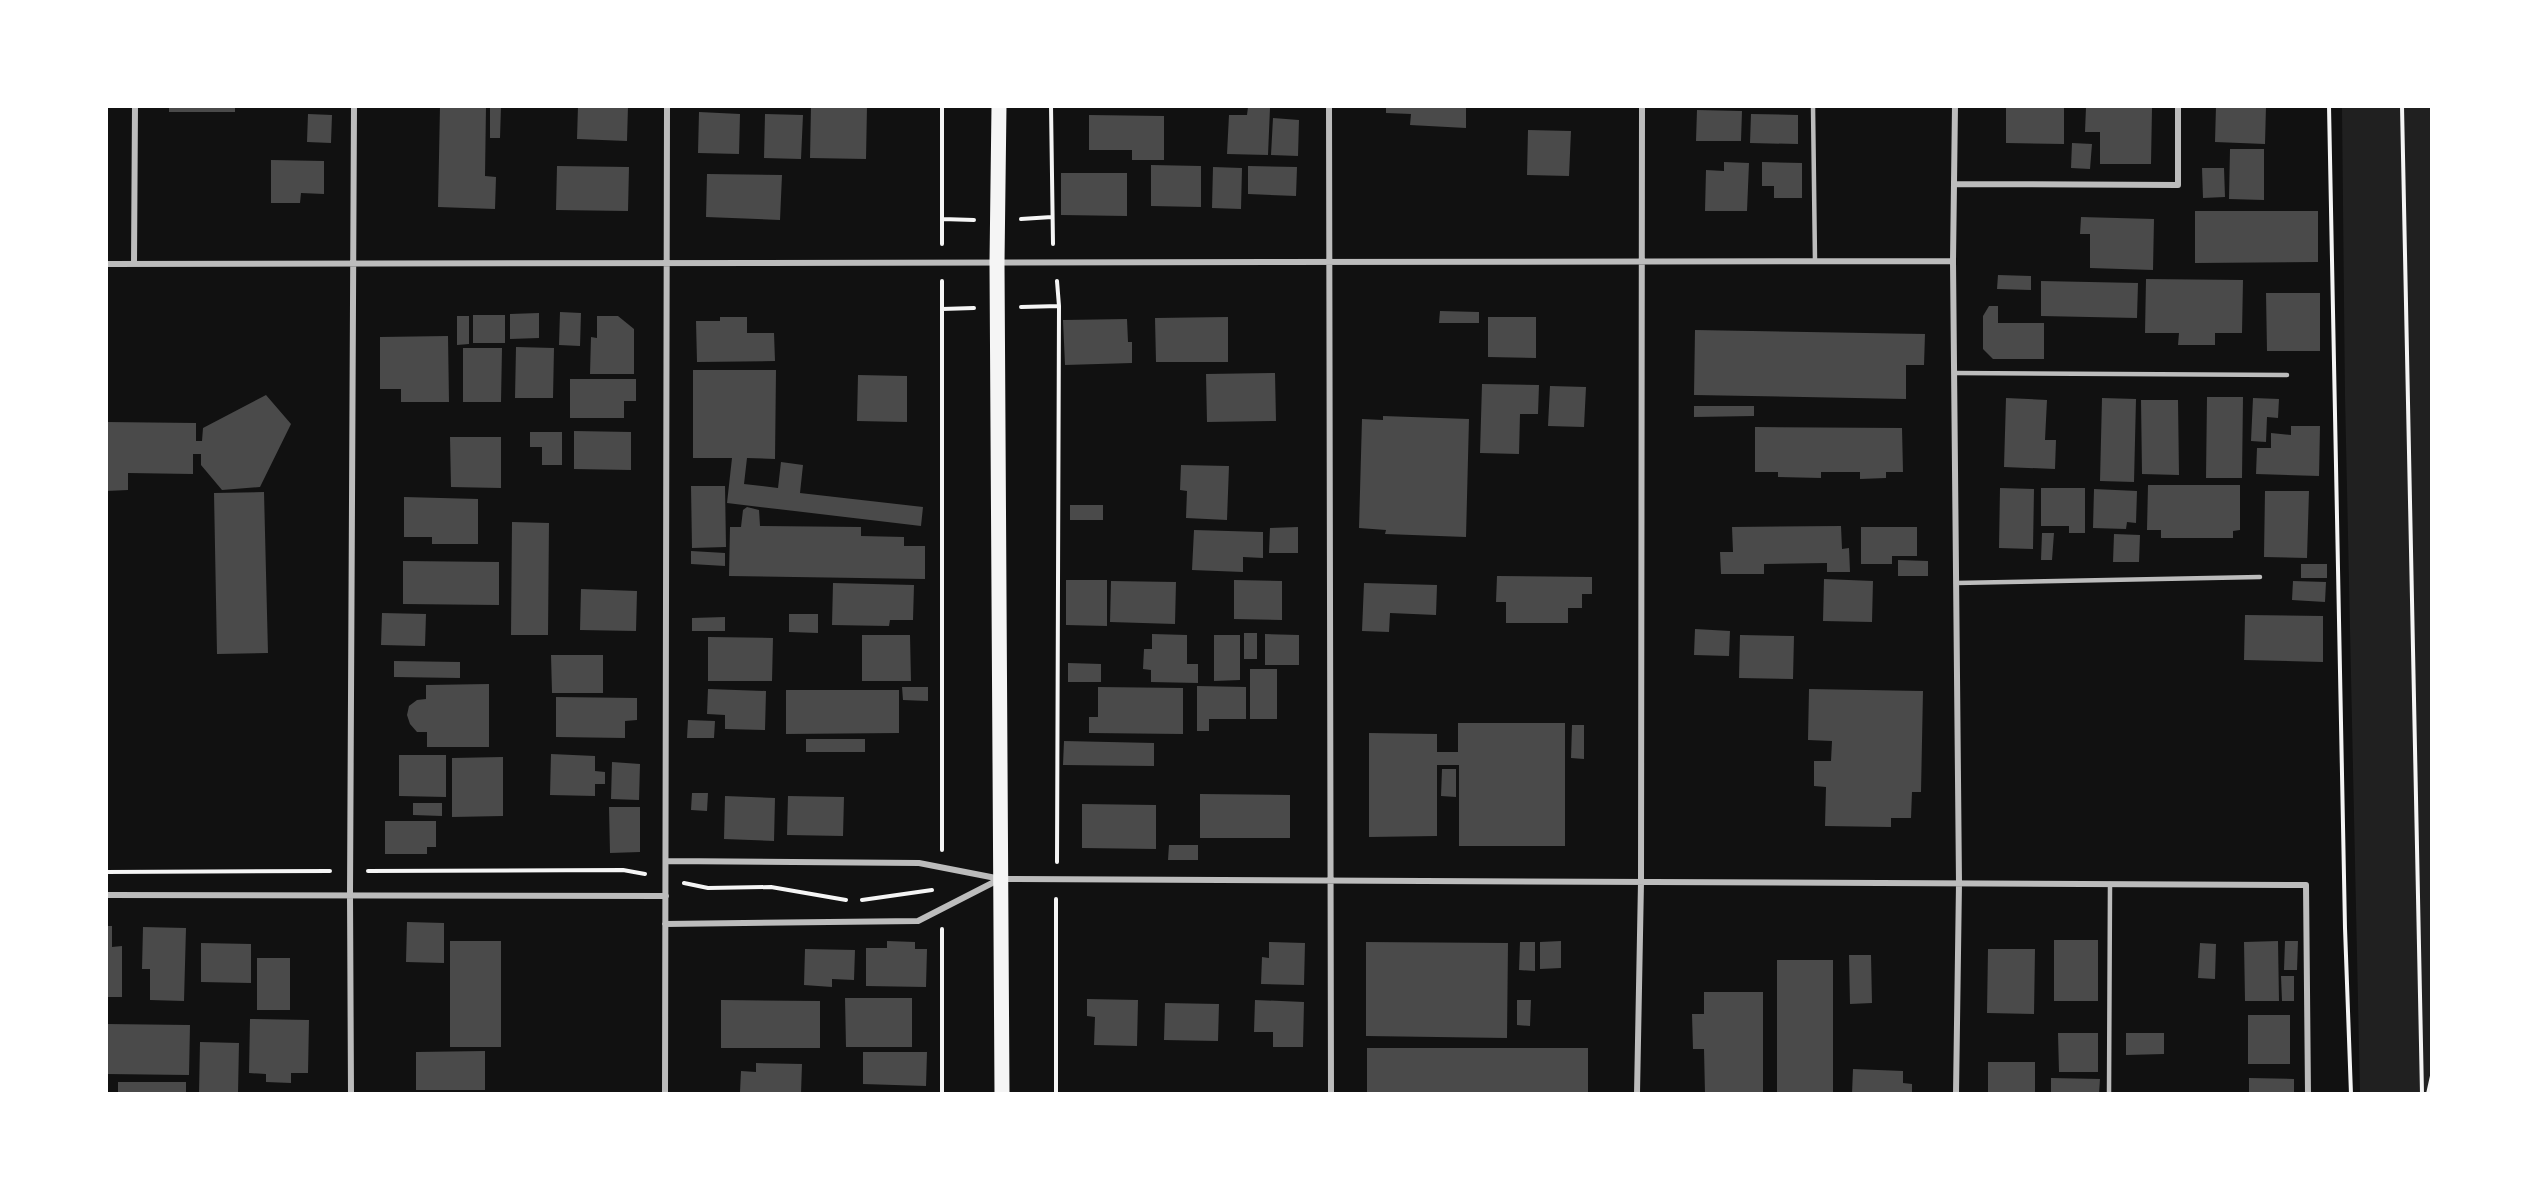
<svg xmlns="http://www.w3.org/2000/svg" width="2538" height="1200" viewBox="0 0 2538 1200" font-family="Manrope,sans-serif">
<rect width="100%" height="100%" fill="#111"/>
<path fill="#202020" d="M2342,107H2431V1093H2360L2345,395Z"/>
<path fill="#4a4a4a" d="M169,106H235V112H169Z
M440,106H486L485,176L496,177L495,209L438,207Z
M490,106H501L500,138H490Z
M578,106H628L627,141L577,139Z
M811,106H867L866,159L810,158Z
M1386,106H1466V128L1410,125L1411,114L1386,113Z
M2006,106L2064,107V144L2006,143Z
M2216,106H2266L2265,144L2215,142Z
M1248,107L1270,108L1268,155L1227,154L1229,115H1247Z
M2086,107L2152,108L2151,164H2100V132H2085Z
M1697,110L1742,111L1741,141H1696Z
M699,112L740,114L739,154L698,153Z
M308,114L332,115L331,143L307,142Z
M765,114L803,115L801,159L764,158Z
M1751,114L1798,115V144L1750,143Z
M1089,115L1164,116V160H1132V150H1089Z
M1273,118L1299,120L1298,156L1271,155Z
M1528,130L1571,131L1569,176L1527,175Z
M2072,143L2092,144L2090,169L2071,168Z
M2230,149H2264V200L2229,199Z
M271,160L324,161V194L301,193L300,203H271Z
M1724,162L1749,163L1747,211H1705L1706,170L1724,171Z
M1762,162L1802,163V198H1774V186H1762Z
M1151,165L1201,166V207L1151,206Z
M557,166L629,167L628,211L556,210Z
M1248,166L1297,167L1296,196L1248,194Z
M1213,167L1242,168L1241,209L1212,208Z
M2202,168H2224L2225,197L2203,198Z
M1061,173H1127V216L1061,215Z
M707,174L782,175L780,220L706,217Z
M2195,211H2318V262L2195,263Z
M2081,217L2154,219L2153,270L2090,268V234H2080Z
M1998,275L2031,276V290L1997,289Z
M2146,279L2243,280L2242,333H2215V345H2178L2179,333H2145Z
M2041,281L2138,283L2137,318L2041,316Z
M2266,293H2320V351H2267Z
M1989,306H1998V323H2044V359H1993L1983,349V316Z
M1440,311L1479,312V323H1439Z
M560,312L581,313L580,346L559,345Z
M539,313V338L510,339V314Z
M473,315H505V343H473Z
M457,316H469V344L457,345Z
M597,316H618L634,329V374H590L591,337L597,338Z
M720,317H747V333H774L775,361L697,362L696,321H720Z
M1228,317V362H1156L1155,318Z
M1488,317H1536V358L1488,357Z
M1127,319L1128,342H1132V363L1065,365L1063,320Z
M1695,330L1925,334L1924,365H1906V399L1694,395Z
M448,336L449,402H401V389H380V337Z
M516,347L554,348L553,398H515Z
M463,348H502L501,402H463Z
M693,370H776L775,459L747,458L744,484L778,488L781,462L803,465L800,493L923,507L921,526L727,503L732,458H693Z
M1275,373L1276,421L1207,422L1206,374Z
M858,375L907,376V422L857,421Z
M570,379H636V401H624V418H570Z
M1482,384L1539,385L1538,414H1520L1519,454L1480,453Z
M1550,386L1586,387L1584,427L1548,426Z
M266,395L291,424L260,487L222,490L201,465V454H193V474L128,473V490L106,491V422L196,423V441H202L203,428Z
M2207,397H2243L2242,478H2206Z
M2006,398L2047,400L2045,440H2056L2055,469L2004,467Z
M2102,398L2136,399L2134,482L2100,481Z
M2253,398L2279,399L2278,418L2267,417L2266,442L2251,441Z
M2141,400H2178L2179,475L2142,474Z
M1694,406H1754V416L1694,417Z
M1383,416L1469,419L1466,537L1385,534L1386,530L1359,528L1362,419L1383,420Z
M2291,426H2320L2319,476L2256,474L2257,448H2271V433L2291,435Z
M1755,427L1902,428L1903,472H1886V478L1860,479V472H1821V478L1778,477V472H1755Z
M574,431L631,432V470L574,469Z
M530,432H562V465H542V447H530Z
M450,437H501V488L451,487Z
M1181,465L1229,466L1227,520L1186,518L1187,491L1180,490Z
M2148,485H2240V530L2233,531V538H2161V530H2147Z
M691,486H725L726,547L692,548Z
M2000,488L2034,489L2033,549L1999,548Z
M2041,488H2085V533H2069V526H2041Z
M2094,489L2137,491L2136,523L2127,522L2126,529L2093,528Z
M2265,491H2309L2307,558L2264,557Z
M264,492L268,653L217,654L214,493Z
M404,497L478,499V544H432V537H404Z
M1070,505H1103V520H1070Z
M747,507L759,510L760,526L861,527V536L904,537V546H925V579L729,576L730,527H741L743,510Z
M512,522L549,523L548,635H511Z
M1841,526L1842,549L1849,548L1850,572H1827V563L1764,564V574H1721L1720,552H1733L1732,527Z
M1298,527V553H1269L1270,528Z
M1861,527H1917V556H1892V564H1861Z
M1194,530L1263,532V558L1243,557V572L1192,570Z
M2042,533H2054L2052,560H2041Z
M2114,534L2140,535L2139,562H2113Z
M691,551L725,553V566L691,564Z
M1898,560L1928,561V576H1898Z
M403,561L499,562V605L403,604Z
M2301,564H2327V578H2301Z
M1497,576L1592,577V594H1582V608H1568V623H1506V602H1496Z
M1824,579L1873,581L1872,622L1823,621Z
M1066,580H1107V626L1066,625Z
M1234,580L1282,581V620L1234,619Z
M1111,581L1176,582L1175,624L1110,622Z
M2293,581L2326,582L2325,602L2292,600Z
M833,583L914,585L913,620H890L889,626L832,625Z
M1364,583L1437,585L1436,615L1390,613L1389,632L1362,631Z
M581,589L637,591L636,631L580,630Z
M382,613L426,614L425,646L381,645Z
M789,614H818V633L789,632Z
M2245,615L2323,616V662L2244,660Z
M725,617V631H692V618Z
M1695,629L1730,631L1729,656L1694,655Z
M1244,633H1257V659H1244Z
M1152,634L1187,635V664H1198V683L1151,682V670L1143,669L1144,649H1152Z
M1265,634L1299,635V665H1265Z
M862,635H910L911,681H862Z
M1214,635H1240V680L1214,681Z
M1740,635L1794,636L1793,679L1739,678Z
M708,637L773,638L772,681H708Z
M551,655H603V693H552Z
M394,661L460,662V678L394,677Z
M1068,663L1101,664V682H1068Z
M1250,669H1277V719H1250Z
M489,684V747H427V732H417L410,724L407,715L409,706L417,700L426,699V685Z
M1197,686L1246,687V719H1209V731H1197Z
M902,687H928V701L903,700Z
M1098,687L1183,688V734L1089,733V717H1098Z
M708,689L766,691L765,730L725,729V715L707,714Z
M1809,689L1923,691L1921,792H1912L1911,818H1891V827L1825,826L1826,787L1814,786V761H1831L1832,741L1808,740Z
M786,690H899V733L786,734Z
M556,697L637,698V720L625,721V738L556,737Z
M688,720L715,721L714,738H687Z
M1458,723H1565V846H1459V765H1437V836L1369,837V733L1437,734V752H1458Z
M1572,725H1584V759L1571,758Z
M806,739H865V752H806Z
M1064,741L1154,743V766L1063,765Z
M551,754L595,756V771L605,772V784H595V796L550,795Z
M399,755H446V797L399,796Z
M503,757V816L452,817V758Z
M612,762L640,764L639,800L611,799Z
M1442,769H1456V797L1441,796Z
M692,793H708L707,811L691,810Z
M1200,794L1290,795V838H1200Z
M725,796L775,798L774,841L724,839Z
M788,796L844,797L843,836L787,835Z
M413,803H442V816L413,815Z
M1082,804L1156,805V849L1082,848Z
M609,807H640V852L610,853Z
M385,821H436V847H427V854H385Z
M1169,845H1198V860H1168Z
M407,922L444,923V963L406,962Z
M106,926H112V947L122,946V997H106Z
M143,927L186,928L184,1001L150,1000V969H142Z
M2054,940H2098V1001H2054Z
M450,941H501V1047H450Z
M887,941L915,942V949H927L926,987L866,986V948H887Z
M1561,941V968L1540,969V942Z
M2278,941L2279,1001H2245L2244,942Z
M2285,941H2298L2297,970H2284Z
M1269,942L1305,943L1304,985L1261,984L1262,957L1269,958Z
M1366,942L1508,943L1507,1038L1366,1036Z
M1520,942H1535V971L1519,970Z
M201,943L251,944V983L201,982Z
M2200,943L2216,944L2215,979L2198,978Z
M805,949L855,950L854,980L832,979V987L804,985Z
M1988,949H2035L2034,1014L1987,1013Z
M1849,955H1871L1872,1003L1850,1004Z
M257,958H290V1010H257Z
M1777,960H1833V1094H1777Z
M2281,976H2294V1001H2282Z
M1704,992H1763V1094H1705L1704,1049H1693L1692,1014H1704Z
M845,998H912V1047H846Z
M1087,999L1138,1000L1137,1046L1094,1045L1095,1017L1087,1016Z
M721,1000L820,1001V1048H721Z
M1255,1000L1304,1002L1303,1047H1273V1032H1254Z
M1517,1000H1531L1530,1026L1517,1025Z
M1165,1003L1219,1004L1218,1041L1164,1040Z
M2248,1015H2290V1064H2248Z
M250,1019L309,1020L308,1073H291V1083L266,1082V1074L249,1073Z
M106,1024L190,1025L189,1075L106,1074Z
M2058,1033H2098V1072H2059Z
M2126,1033H2164V1054L2126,1055Z
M200,1042L239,1043L238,1094H199Z
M1367,1048H1588V1094H1367Z
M485,1051V1090H416V1052Z
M863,1052H927L926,1086L863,1084Z
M1988,1062H2035V1094H1988Z
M756,1063L802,1064L801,1094L740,1092L741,1071L756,1072Z
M1853,1069L1903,1071V1083L1912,1084V1094H1852Z
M2051,1078L2100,1079L2099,1094H2051Z
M2249,1078L2294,1079V1094H2249Z
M118,1082H186V1094H118Z"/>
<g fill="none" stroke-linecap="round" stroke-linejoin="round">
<path stroke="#f5f5f5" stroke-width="4" d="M1051,106L1053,244
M2329,106L2345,928L2351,1094
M2402,106L2422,1094
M942,219L974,220
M1021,219L1052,217
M942,244V106
M1021,307L1059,306
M942,309L974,308
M942,850V281
M1057,862L1059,306L1057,281
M368,871L623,870L645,874
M106,872L330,871
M684,883L708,888L771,887L846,900
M862,900L932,890
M942,1094V929
M1056,1094V899
M2428,1094L2432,1076"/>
<path stroke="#bcbcbc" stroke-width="4.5" d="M1813,106L1815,261
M1954,373L2287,375
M1956,583L2260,577
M2109,1094L2110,884"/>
<path stroke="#bcbcbc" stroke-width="6" d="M1329,106L1331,1094
M1955,106L1953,261L1959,883L1956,1094
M1955,184L2178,185V106
M106,264L1953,261
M134,264L135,106
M666,861L919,863L1001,879L2306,885L2308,1094
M106,895L666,896
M665,924L918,921L1000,879
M351,1094L350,895L354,106
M665,1094L667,106
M1637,1094L1641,882L1642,106"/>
<path stroke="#f5f5f5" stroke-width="15" d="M999,106L997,263L1002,1094"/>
</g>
<rect width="2538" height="1200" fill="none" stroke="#ffffff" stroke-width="216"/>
</svg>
